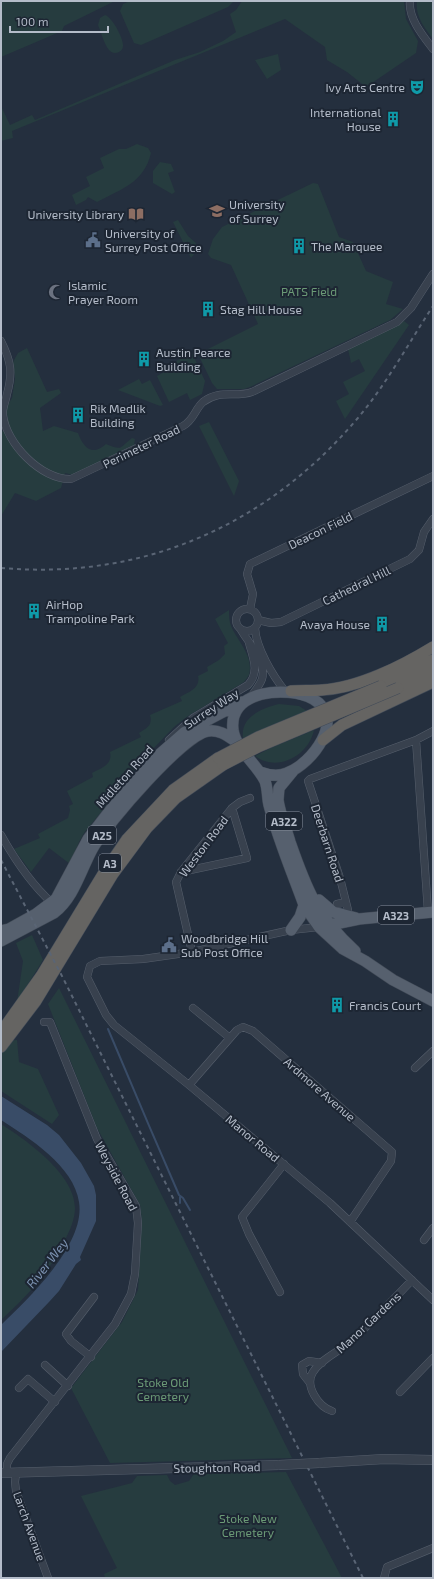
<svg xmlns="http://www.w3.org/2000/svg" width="434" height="1579" viewBox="0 0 434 1579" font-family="'Exo 2',sans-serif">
<rect width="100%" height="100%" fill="#242f3e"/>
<path fill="#263c3f" d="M1,1H115L64,26L62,31L1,57Z
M130,1H234L228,7L141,45L134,43L120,11L123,4Z
M242,1H404L406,19L418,41L416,53L366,87L347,72L327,60L325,47L285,19L12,131L13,138L1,141V106L10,125L32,115L35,120L175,60L200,52L223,41L236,32L230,14L236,10Z
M417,1H433V39C424,27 415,16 417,1Z
M105,15C112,17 124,39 123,46C123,52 114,56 109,50C104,44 101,32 98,25L100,18Z
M278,54L281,70L267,79L255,60Z
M137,144L148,148L151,153C144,183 121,189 97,202L88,197L86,200L76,205L72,195L90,186L86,177L104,168L100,158L119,149H126Z
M160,162L171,164L174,171L168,173L175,192L172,194L153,183V171Z
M313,183L318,184L339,237L353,242L366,271L393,282L386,304L403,309L390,320L250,387L244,389H217L212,383L198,354L258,324L231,265L211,258L208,254L213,239L222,227Z
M178,220L188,236L196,243L195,253L191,258L173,222Z
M404,321L409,325L345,419L336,401L349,394L343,382L365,371L359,359L351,363L348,349Z
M27,348L47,392L59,389L61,393L40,408L43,431L54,426L78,433C83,447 92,457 106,444C123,451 119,448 132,438L135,439L134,445L73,475L65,473L61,488L36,501L15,493L1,516V434L8,420L6,408L12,398L15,379L13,362L18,353Z
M192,353L205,381L202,394L190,400L187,393L169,402L157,376L166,371L164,367Z
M139,379L142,384L150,380L163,405L160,406L118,390Z
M209,422L239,481L234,496L199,426Z
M229,610C229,615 229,621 231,626C238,642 254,656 249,675L244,682L188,716L174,727L151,751L84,833L79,842L70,864L49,848L31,872L14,849L40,838L38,834L68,818L70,810L69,806L73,804L67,791L93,777L92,773C101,768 113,765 110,752L141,737L139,733C147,728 153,725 150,715L182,701L180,697C189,692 201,688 198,676L208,671L207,667L219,660L225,654L224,646L228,643L215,619Z
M279,704L299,706L307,711L243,738C240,717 262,708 279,704Z
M314,730C309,755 278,773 255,756L273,747Z
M32,935L43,960L17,1002L23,961L16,943Z
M59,988L292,1458L110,1463L71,1388L122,1322L138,1290L142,1221L140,1205L97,1128L48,1004Z
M17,1040L19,1062L38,1069L59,1115L52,1124L1,1091V1041Z
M1,1124C26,1140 75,1174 75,1208C75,1219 70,1230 65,1240C49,1273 28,1295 1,1320Z
M286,1472L342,1578H105L104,1574L117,1568L81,1496L132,1483L137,1476L167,1475L170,1481L175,1485L189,1481L194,1474Z"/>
<path fill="#394c67" d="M1,1096L47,1125L59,1135L81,1163L94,1186L96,1195V1221L80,1257L81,1260L76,1264L59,1291L49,1302L1,1352V1325C28,1299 86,1244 79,1202C74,1166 29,1138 1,1120Z"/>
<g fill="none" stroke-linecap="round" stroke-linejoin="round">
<path stroke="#394c67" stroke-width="2" d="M108,1029C131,1084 155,1140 179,1195L183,1198L190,1210
M180,1203V1197"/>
<g stroke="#565f6c" stroke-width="8">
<path id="minor" d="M410,1C408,18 423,36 433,49
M1,341C11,361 13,372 7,394C6,401 2,408 3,415C6,443 41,480 71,479L183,426C194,420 195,409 203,402C220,389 235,398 252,392L397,322L411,308L433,274
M236 620a11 11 0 1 1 22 0a11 11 0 1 1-22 0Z
M250,609L253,594L247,574L250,564L433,476
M258,620L271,623L281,622L410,559L419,550L424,532L433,519
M255,628C256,648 273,676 285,691
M241,630C248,642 267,663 262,679C260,685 254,692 250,698
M169,740L193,718L248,685C260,672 253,658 249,643
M416,740L428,912
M1,835C15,860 31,884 52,903
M181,872L247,858L232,808
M337,904L346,902
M348,910L340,878L308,781L310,779L416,740L433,731
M319,927L291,930L192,952L143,959L100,961L90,966L87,977L106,1015L114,1025L189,1085L330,1203L433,1300
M192,952L176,882L181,872L232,808L240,802L250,798
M193,1008L230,1038
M415,1068L433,1051
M189,1085L237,1030L243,1027L253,1031L392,1152L391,1161L350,1222
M424,1240L433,1228
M280,1292L249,1234L242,1217L284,1164
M91,1357L71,1341L66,1334L94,1297
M45,1365L68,1386
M310,1383L303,1374L302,1365L309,1361L322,1363
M19,1388L28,1379L55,1402
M400,1392L433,1358
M332,1411C319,1407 304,1386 313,1372C321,1359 338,1352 349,1343C371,1323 392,1301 412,1280
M7,1472V1464L10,1458L115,1324L131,1294L135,1274L138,1223L136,1206L97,1139L50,1022H44
M16,1473L15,1482L16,1491L48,1578
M384,1578L387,1567L433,1548"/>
</g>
<g stroke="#565f6c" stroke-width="10">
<path id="tertiary" d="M319,1463L384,1459L433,1460
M1,1473L279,1465"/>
</g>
<g stroke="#414a57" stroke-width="12">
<path id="primary" d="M293,771L279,788L278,800C280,814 286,828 290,842C306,888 317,917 355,951
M260,772C268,775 278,777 287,773C312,764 347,718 313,699C287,685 228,690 233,730C236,750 257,764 265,781C268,789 267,797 269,805C278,839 292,872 304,905L319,927L343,949L365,961L393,980L433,1001
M319,900L333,912L356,918
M325,926L359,919L433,912
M291,930L300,917L304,905
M1,931L9,929L36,914L56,899L88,839L115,804L160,754L185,732L242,702
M1,941L54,913C75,897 81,868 94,846C108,823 183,735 208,731C220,729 229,737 238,743"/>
</g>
<g stroke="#434c59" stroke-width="12">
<path id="trunk" d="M381,686L433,660
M398,688L433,670
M291,691C301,690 311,691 322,690C358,688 402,666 433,647
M323,740L342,725L433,682
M1,1032L41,976L103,874L127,839L173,790L218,758
M1,1047L36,1001L113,874L147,828L176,798L223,765"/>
</g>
<use href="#minor" stroke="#38414e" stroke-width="7"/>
<use href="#tertiary" stroke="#38414e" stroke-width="9"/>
<use href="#primary" stroke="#56606e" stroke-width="11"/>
<use href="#trunk" stroke="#656462" stroke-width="11"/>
<path stroke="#5a6575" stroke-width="2" stroke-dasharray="4 4" stroke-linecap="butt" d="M1,568C142,580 265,527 357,419C386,385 408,344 433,306
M1,860L63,978L363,1578"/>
<g stroke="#565f6c" stroke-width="10" stroke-linecap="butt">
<path id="tertiary-bridge" d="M279,1465L319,1463"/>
</g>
<g stroke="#434c59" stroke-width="12" stroke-linecap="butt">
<path id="trunk-bridge" d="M218,758L258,737L381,686
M223,765L258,747L398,688"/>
</g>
<use href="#tertiary-bridge" stroke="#38414e" stroke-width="9"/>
<use href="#trunk-bridge" stroke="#656462" stroke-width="11"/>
</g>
<defs>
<g id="theatre-bare" transform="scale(1.2)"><path d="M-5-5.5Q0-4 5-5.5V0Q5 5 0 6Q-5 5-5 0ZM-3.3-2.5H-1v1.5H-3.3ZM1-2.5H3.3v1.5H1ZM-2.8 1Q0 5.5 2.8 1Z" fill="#0f9aa8" stroke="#1d2633" stroke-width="2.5" paint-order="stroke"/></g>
<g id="building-bare" transform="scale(1.2)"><path d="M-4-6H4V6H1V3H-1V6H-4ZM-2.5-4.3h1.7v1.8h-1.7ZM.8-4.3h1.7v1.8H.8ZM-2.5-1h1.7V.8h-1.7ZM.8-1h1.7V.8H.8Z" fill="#0f9aa8" stroke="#1d2633" stroke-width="2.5" paint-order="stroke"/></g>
<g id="university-bare" transform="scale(1.2)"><path d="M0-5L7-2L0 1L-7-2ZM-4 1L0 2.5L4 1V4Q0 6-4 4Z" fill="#8d6e63" stroke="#1d2633" stroke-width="2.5" paint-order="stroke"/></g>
<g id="library-bare" transform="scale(1.2)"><path d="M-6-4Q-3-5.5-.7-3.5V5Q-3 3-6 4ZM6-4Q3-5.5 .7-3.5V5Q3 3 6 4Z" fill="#8d6e63" stroke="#1d2633" stroke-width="2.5" paint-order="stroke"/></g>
<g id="civic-bare" transform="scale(1.2)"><path d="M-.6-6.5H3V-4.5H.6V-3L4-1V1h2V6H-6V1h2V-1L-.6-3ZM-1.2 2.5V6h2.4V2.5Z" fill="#5c6f8a" stroke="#1d2633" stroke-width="2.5" paint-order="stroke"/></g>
<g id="mosque-bare" transform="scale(1.2)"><path d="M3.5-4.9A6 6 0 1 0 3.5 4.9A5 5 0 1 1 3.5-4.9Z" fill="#6b7280" stroke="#1d2633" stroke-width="2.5" paint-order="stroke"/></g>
</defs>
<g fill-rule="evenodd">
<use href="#theatre-bare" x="417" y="87"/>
<use href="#building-bare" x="393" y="119"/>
<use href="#university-bare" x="217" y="211"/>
<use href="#library-bare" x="136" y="214"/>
<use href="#civic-bare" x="93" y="240"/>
<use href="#building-bare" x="299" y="246"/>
<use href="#mosque-bare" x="56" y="292"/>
<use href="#building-bare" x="208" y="309"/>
<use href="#building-bare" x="144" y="359"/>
<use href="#building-bare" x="78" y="415"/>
<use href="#building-bare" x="34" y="611"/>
<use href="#building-bare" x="382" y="624"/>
<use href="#civic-bare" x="169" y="945"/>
<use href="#building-bare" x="337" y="1005"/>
</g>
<g text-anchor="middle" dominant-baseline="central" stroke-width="4" stroke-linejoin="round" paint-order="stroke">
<g fill="#1d2633" stroke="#878f9c" stroke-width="1">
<rect x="266" y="812" width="36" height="18" rx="3"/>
<rect x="88" y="826" width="28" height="18" rx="3"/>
<rect x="99" y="854" width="22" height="18" rx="3"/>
<rect x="378" y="906" width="36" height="18" rx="3"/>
</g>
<g font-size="11" font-weight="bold" fill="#b4bcc9">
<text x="284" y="821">A322</text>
<text x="102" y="835">A25</text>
<text x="110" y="863">A3</text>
<text x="396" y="915">A323</text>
</g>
<g font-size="12" fill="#b4bcc9" stroke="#1d2633" text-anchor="start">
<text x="405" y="87" text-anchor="end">Ivy Arts Centre</text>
<text x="381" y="112" text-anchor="end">International<tspan x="381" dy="14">House</tspan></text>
<text x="229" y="204">University<tspan x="229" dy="14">of Surrey</tspan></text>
<text x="124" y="214" text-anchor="end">University Library</text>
<text x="105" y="233">University of<tspan x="105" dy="14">Surrey Post Office</tspan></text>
<text x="311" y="246">The Marquee</text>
<text x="68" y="285">Islamic<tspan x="68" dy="14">Prayer Room</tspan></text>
<text x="220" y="309">Stag Hill House</text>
<text x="156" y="352">Austin Pearce<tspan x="156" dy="14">Building</tspan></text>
<text x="90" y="408">Rik Medlik<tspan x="90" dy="14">Building</tspan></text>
<text x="46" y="604">AirHop<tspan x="46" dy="14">Trampoline Park</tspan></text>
<text x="370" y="624" text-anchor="end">Avaya House</text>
<text x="181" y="938">Woodbridge Hill<tspan x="181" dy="14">Sub Post Office</tspan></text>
<text x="349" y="1005">Francis Court</text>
</g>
<g font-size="12" fill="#6b9a76" stroke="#1d2633">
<text x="309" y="291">PATS Field</text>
<text x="163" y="1382">Stoke Old<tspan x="163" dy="14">Cemetery</tspan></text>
<text x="248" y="1518">Stoke New<tspan x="248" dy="14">Cemetery</tspan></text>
</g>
<g font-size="12" fill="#b4bcc9" stroke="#1d2633">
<text transform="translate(141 446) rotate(-26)">Perimeter Road</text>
<text transform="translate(320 530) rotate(-26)">Deacon Field</text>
<text transform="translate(356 585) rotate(-26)">Cathedral Hill</text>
<text transform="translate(211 708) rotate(-33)">Surrey Way</text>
<text transform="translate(124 776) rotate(-48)">Midleton Road</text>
<text transform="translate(328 843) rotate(72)">Deerbarn Road</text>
<text transform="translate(203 846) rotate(-53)">Weston Road</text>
<text transform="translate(320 1089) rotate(41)">Ardmore Avenue</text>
<text transform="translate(253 1138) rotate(40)">Manor Road</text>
<text transform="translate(117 1176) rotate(62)">Weyside Road</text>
<text transform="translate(368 1322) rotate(-43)">Manor Gardens</text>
<text transform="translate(217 1467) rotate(-1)">Stoughton Road</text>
<text transform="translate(30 1526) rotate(70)">Larch Avenue</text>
</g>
<g font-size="13" font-style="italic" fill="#7c92b1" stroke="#1d2633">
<text transform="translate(47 1263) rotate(-52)">River Wey</text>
</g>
</g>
<rect width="434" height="1579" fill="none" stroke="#b4bcc9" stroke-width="4"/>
<path d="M10 26v6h98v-6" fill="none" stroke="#b4bcc9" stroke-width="2"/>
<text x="16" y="26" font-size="12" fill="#b4bcc9" stroke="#1d2633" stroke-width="3" paint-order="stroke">100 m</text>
</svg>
